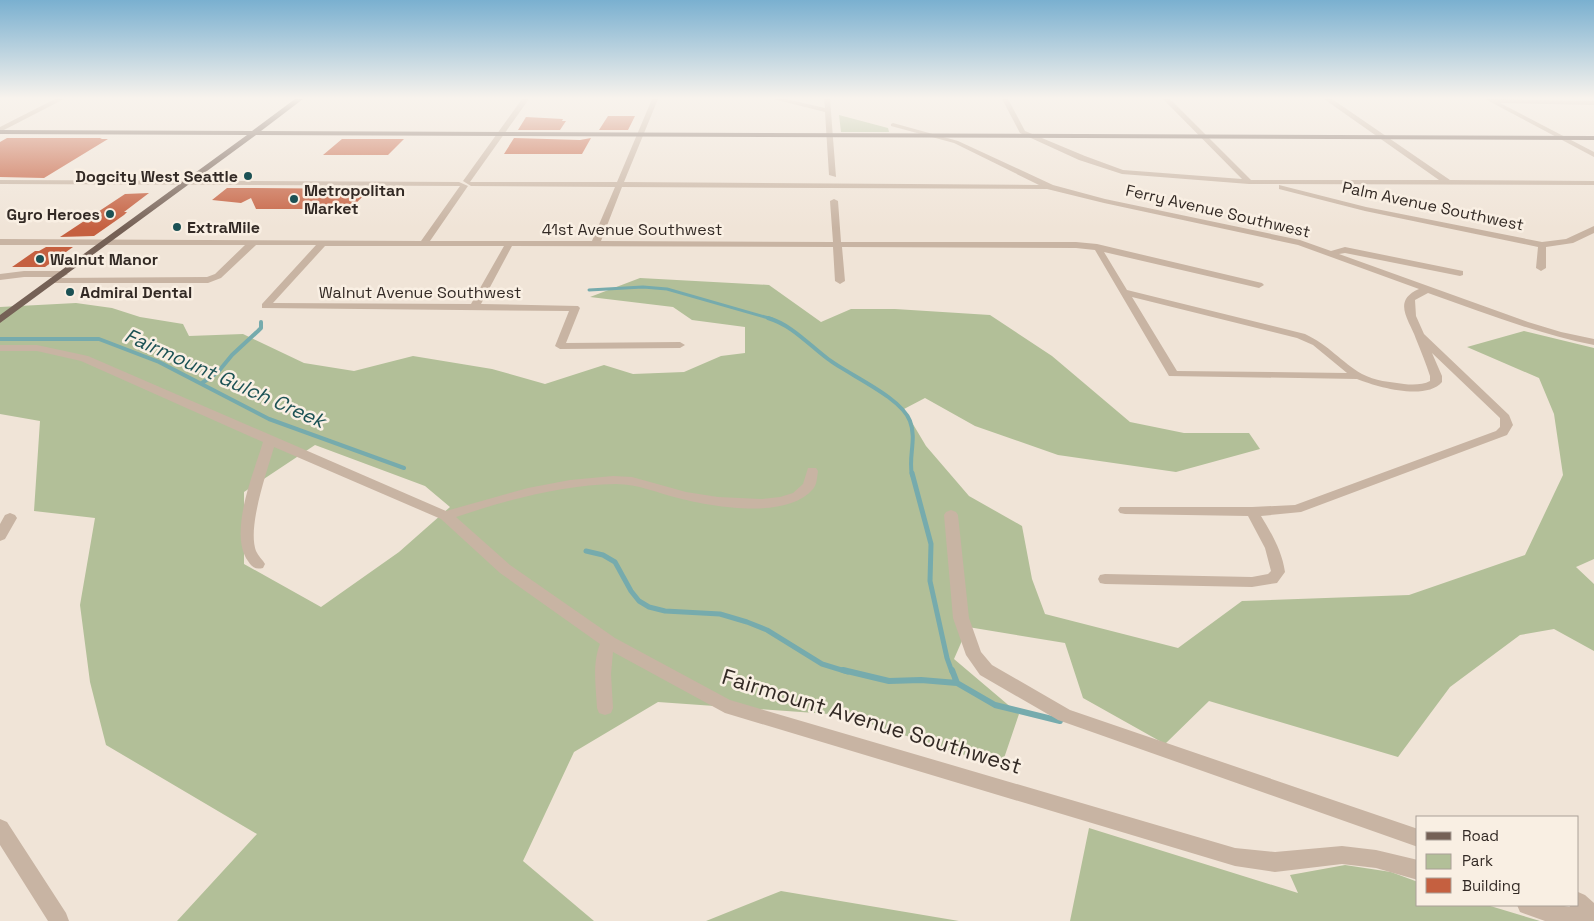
<svg xmlns="http://www.w3.org/2000/svg" width="1594" height="921" viewBox="0 0 1594 921" font-family="'Space Grotesk',sans-serif">
<rect width="100%" height="100%" fill="#f0e4d7"/>
<path fill="#b2bf98" fill-rule="evenodd" d="M839,115L888,128L889,132H841Z
M640,278L769,285L821,322L851,309H895L990,315L1052,356L1130,422L1184,433H1249L1260,449L1176,472L1058,455L975,426L925,398L904,409L926,446L969,496L1022,526L1032,579L1045,614L1178,648L1242,601L1409,595L1525,555L1563,475L1554,414L1539,378L1467,347L1524,331L1594,348V559L1576,567L1594,584V651L1554,629L1520,635L1450,687L1398,757L1209,701L1165,744L1083,698L1065,643L968,627L954,659L1019,714L1001,767L843,715L658,702L574,752L523,861L594,921H177L257,834L106,745L90,682L80,605L95,518L34,511L40,421L0,414V307L76,303L112,308L140,317L183,324L189,336L243,334L304,363L354,371L413,356L492,369L545,384L604,365L633,374L684,372L721,356L745,353V327L692,320L673,307L590,297ZM315,445L425,486L450,507L399,552L321,607L244,564V492Z
M1089,828L1298,893L1290,875L1345,865L1391,872L1418,882V905H1487L1540,921H1070Z
M781,891L959,921H706Z"/>
<g fill="none" stroke-linecap="round" stroke-linejoin="round">
<path stroke="#76abad" stroke-width="3" d="M589,290L643,287L667,289L772,319"/>
<path stroke="#76abad" stroke-width="4" d="M768,318C792,325 809,345 828,359C849,375 901,397 910,421C917,439 908,457 912,475
M0,339H99L159,362L269,419L404,468
M202,383L218,372L232,355L258,331L261,328V322"/>
<path stroke="#76abad" stroke-width="5" d="M912,473L931,544L930,581L947,658L952,672
M586,551L603,555L615,562L631,591L639,601L649,607L665,611L720,614L747,622L767,630L822,664L848,672"/>
<path stroke="#76abad" stroke-width="6" d="M843,670L889,681L921,680L957,683L995,705L1060,721
M952,670L957,683"/>
</g>
<path fill="#c56040" d="M608,116H635L628,130H599Z
M526,117L563,119L562,121H566L560,130H518Z
M7,138H102L100,139H108L44,178L0,177V142Z
M514,138L580,140L591,138L582,154H504Z
M342,139H404L388,155H323Z
M227,188H247L371,189L357,202L347,205L343,209H256L251,198L241,203L212,200Z
M149,193L124,212H127L124,215L94,236L60,237L125,194Z
M46,247H73L45,267H12L35,251H39Z"/>
<g fill="none" stroke-linecap="round" stroke-linejoin="round">
<path fill="#c8b4a3" fill-rule="evenodd" d="M55,99H64L0,132V127Z
M522,99H529L470,182H617L652,99H658L624,182L1039,185L954,143L891,126V124L893,123L958,141L1053,185L1105,199L1300,240L1331,251L1345,247L1463,271V275L1460,276L1345,253L1339,254L1528,322L1561,332L1594,339V345C1537,334 1483,312 1428,293L1415,300L1416,316L1424,334L1509,415L1513,425L1507,435L1301,512L1261,516C1272,534 1282,551 1285,572L1277,583L1252,587L1105,584L1100,583L1098,579L1100,575L1105,574L1252,577L1268,574L1271,571L1265,548L1248,516L1125,514L1120,513L1118,510L1120,507H1252L1295,505L1496,431L1500,427V418L1432,353L1442,376V382C1426,401 1377,387 1357,379L1169,376L1095,250L1076,248L842,247L845,281L840,284L835,281L833,247L512,246L481,304L578,306L580,308L566,343L680,342L685,345L680,348L560,349L555,346L569,311L262,308V304L316,245H256L221,278L208,283H54L49,280L51,278L207,277L215,274L245,245H0V239L421,241L460,186L0,184V180L459,182L468,186L430,241H592L615,187L471,186L463,181ZM622,187L1047,189L1104,203L1298,245L1419,289C1391,301 1410,321 1416,339C1421,351 1426,364 1430,376V381C1423,385 1412,385 1404,384C1390,382 1375,381 1362,374C1341,362 1329,345 1305,334L1127,290L1104,252L1259,288L1264,285L1262,283L1097,244L1076,242H841L838,201L834,199L830,201L833,242L601,241ZM325,246H504L471,304L273,303ZM1132,297L1297,338L1313,345L1347,373L1177,371Z
M773,99H786L825,108L824,99H830L836,177L829,175L825,112Z
M1002,99H1008L1025,131L1085,156L1123,170L1242,179L1163,99H1170L1251,180H1439L1324,99H1332L1450,180L1594,181V185L1249,184L1122,174L1079,160L1020,133Z
M1485,99L1594,101V105L1500,103L1594,152V157Z
M1279,185L1366,207L1542,242L1566,239L1594,226V233L1573,243L1546,247V268L1541,271L1536,268L1538,247L1365,211L1279,189Z
M24,271H63L68,274L63,277H24L0,280V274Z
M0,345H37L88,356L446,511L528,488L570,480L613,476L632,477L686,492L718,497L761,499L780,497L793,493L803,484L808,468H816L818,471C817,477 817,485 813,489C787,520 713,507 678,498C657,493 638,484 616,484C561,485 507,500 456,517L510,565L615,638L730,700L1235,848L1275,852L1342,846L1376,850L1418,860V880L1376,868L1342,864L1275,872L1235,866L725,713L613,652L611,674L613,708L611,713L605,715L599,713L597,708C596,687 592,664 600,644L500,573L441,519L274,447C267,472 247,527 256,551C258,556 263,560 265,564L263,568C255,570 252,567 248,561C228,533 254,472 263,442L81,361L37,351H0Z
M951,510L956,512L958,515L969,618L981,652L992,665L1070,710L1418,829V847L1058,720L980,675L966,655L953,618L944,515L946,512Z
M10,513L15,515L17,518L5,539L0,541V524L5,515Z
M0,819L7,822L66,913L69,921H48L0,845Z
M1578,892L1585,895L1594,903V921H1545L1520,912L1517,905H1558L1570,907L1569,905H1578Z"/>
<path fill="#756156" fill-rule="evenodd" d="M295,99H303L261,131L1594,136V140L256,135L0,323V315L247,135L0,134V130L252,131Z"/>
</g>
<linearGradient id="sky" x2="0" y2="1"><stop stop-color="#7ab0d0"/><stop offset="0.43" stop-color="#f8f3ed"/><stop offset="1" stop-color="#f8f3ed" stop-opacity="0"/></linearGradient>
<rect width="1594" height="228" fill="url(#sky)"/>
<g fill="#1b5154" stroke="#f9efe3" stroke-width="2">
<circle cx="248" cy="176" r="5"/>
<circle cx="294" cy="199" r="5"/>
<circle cx="110" cy="214" r="5"/>
<circle cx="177" cy="227" r="5"/>
<circle cx="40" cy="259" r="5"/>
<circle cx="70" cy="292" r="5"/>
</g>
<g text-anchor="middle" dominant-baseline="central" stroke-width="5" stroke-linejoin="round" paint-order="stroke">
<g font-size="16" font-weight="bold" fill="#332a25" stroke="#f9efe3" text-anchor="start">
<text x="238" y="176" text-anchor="end">Dogcity West Seattle</text>
<text x="304" y="190">Metropolitan<tspan x="304" dy="18">Market</tspan></text>
<text x="100" y="214" text-anchor="end">Gyro Heroes</text>
<text x="187" y="227">ExtraMile</text>
<text x="50" y="259">Walnut Manor</text>
<text x="80" y="292">Admiral Dental</text>
</g>
<g font-size="16" fill="#332a25" stroke="#f9efe3">
<text transform="translate(1433 206) rotate(12)">Palm Avenue Southwest</text>
<text transform="translate(1218 211) rotate(13)">Ferry Avenue Southwest</text>
<text x="632" y="229">41st Avenue Southwest</text>
<text x="420" y="292">Walnut Avenue Southwest</text>
</g>
<g font-size="20" font-style="italic" fill="#1b5154" stroke="#f9efe3">
<text transform="translate(225 378) rotate(24)">Fairmount Gulch Creek</text>
</g>
<g font-size="22" fill="#332a25" stroke="#f9efe3">
<text transform="translate(872 721) rotate(17)">Fairmount Avenue Southwest</text>
</g>
</g>
<rect x="1416" y="816" width="162" height="90" fill="#f9efe3" stroke="#aaa097"/>
<rect x="1426" y="832" width="25" height="8" fill="#756156" stroke="#aaa097"/>
<text x="1462" y="841" font-size="15" fill="#332a25">Road</text>
<rect x="1426" y="854" width="25" height="15" fill="#b2bf98" stroke="#aaa097"/>
<text x="1462" y="866" font-size="15" fill="#332a25">Park</text>
<rect x="1426" y="878" width="25" height="15" fill="#c56040" stroke="#aaa097"/>
<text x="1462" y="891" font-size="15" fill="#332a25">Building</text>
</svg>
